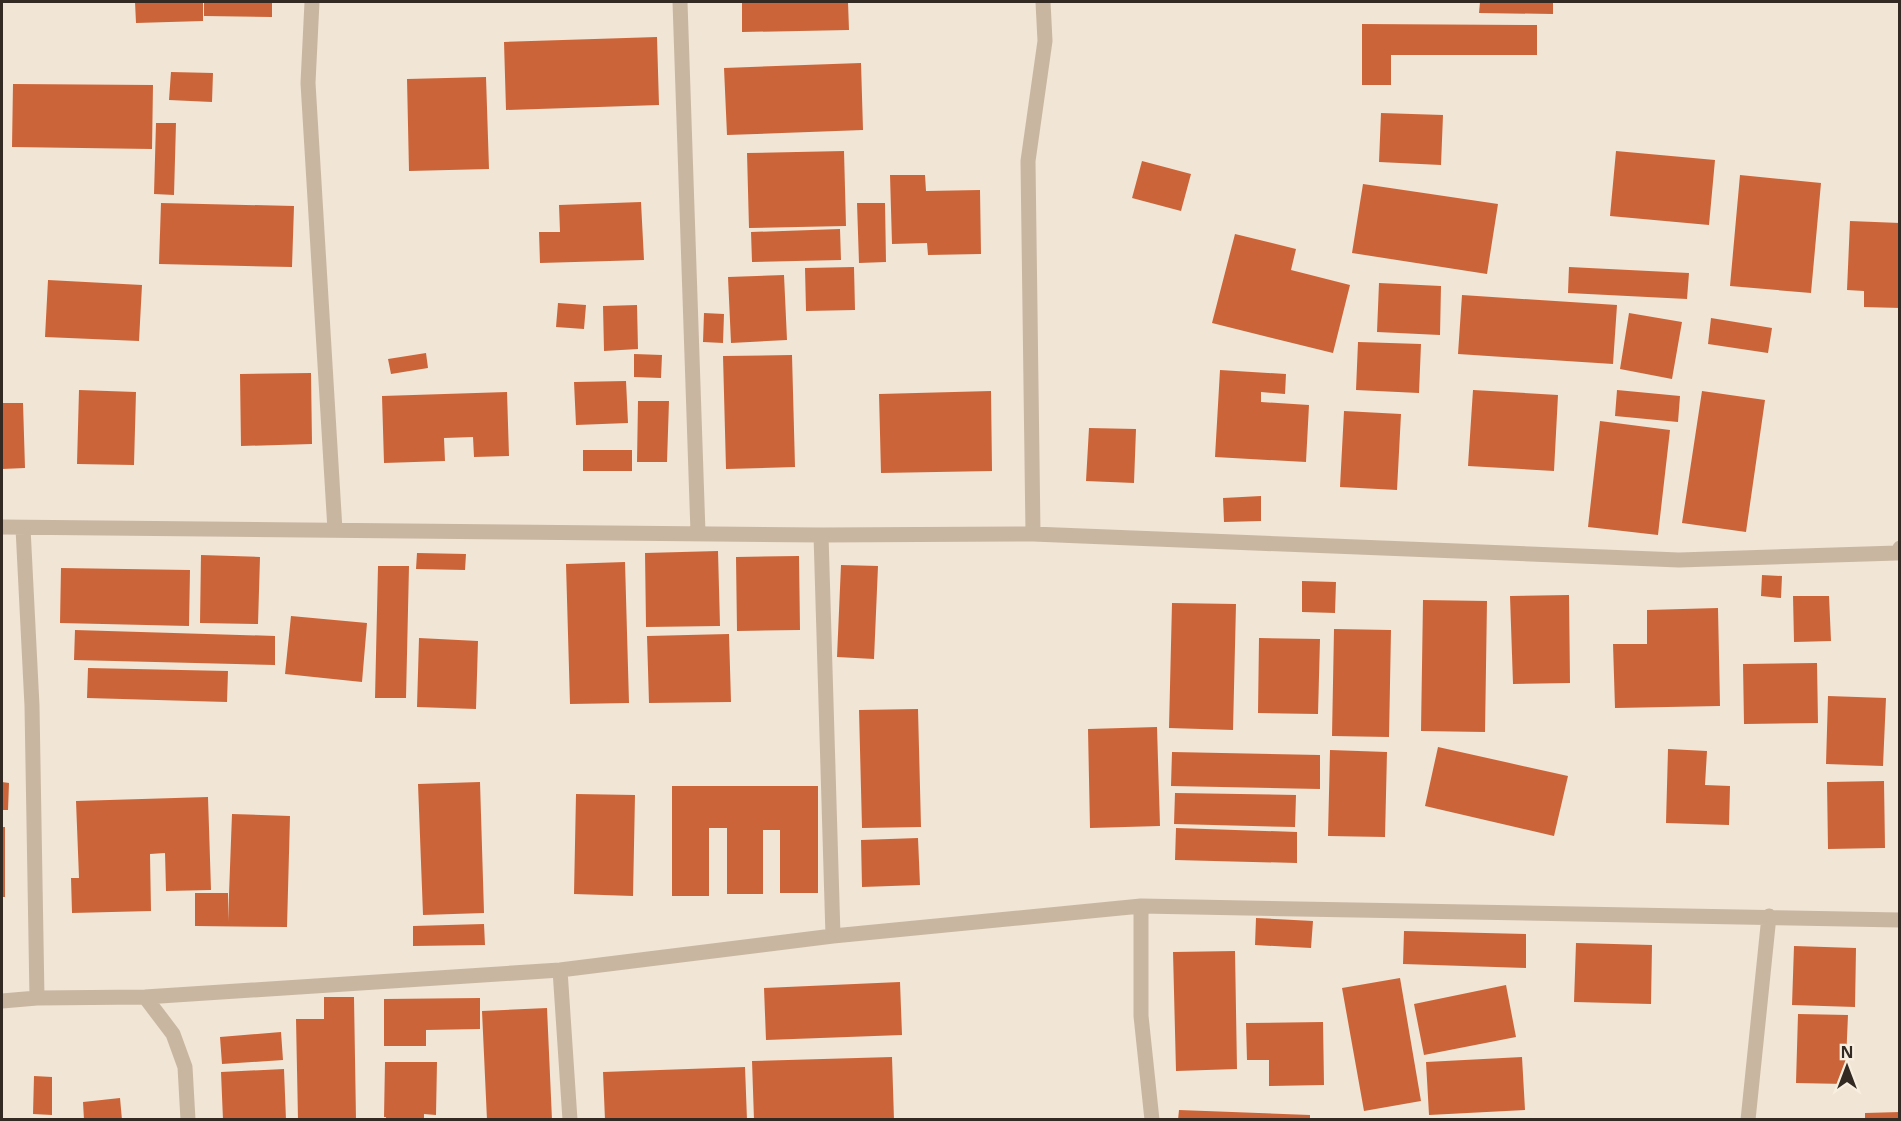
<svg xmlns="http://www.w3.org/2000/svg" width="1901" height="1121" viewBox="0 0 1901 1121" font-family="'Open Sans',sans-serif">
<rect width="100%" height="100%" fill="#f1e5d5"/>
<path fill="#cb6539" d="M135,2H203V21L136,23Z
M204,2H272V17L204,16Z
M742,2H848L849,30L742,32Z
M1480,2H1553V14L1479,13Z
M1362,24L1537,25V55H1391V85H1362Z
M657,37L659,105L506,110L504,42Z
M861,63L863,130L727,135L724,68Z
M171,72L213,73L212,102L169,100Z
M486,77L489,169L409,171L407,79Z
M13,84L153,85L152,149L12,147Z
M1381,113L1443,115L1441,165L1379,162Z
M156,123H176L174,195L154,194Z
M844,151L846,226L749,228L747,153Z
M1616,151L1715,160L1709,225L1610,216Z
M1142,161L1191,174L1181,211L1132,198Z
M890,175H925L926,191L980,190L981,254L928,255L927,243L892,244Z
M1740,175L1821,183L1811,293L1730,286Z
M1363,184L1498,204L1487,274L1352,253Z
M641,202L644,260L540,263L539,232H560L559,205Z
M161,203L294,206L292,267L159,264Z
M857,203H885L886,262L859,263Z
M1850,221L1900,223V308L1864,307V291L1847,290Z
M840,229L841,260L752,262L751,232Z
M1235,234L1296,249L1291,270L1350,285L1333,353L1212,323Z
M854,267L855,310L806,311L805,268Z
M1569,267L1689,273L1687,299L1568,293Z
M784,275L787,340L731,343L728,277Z
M48,280L142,285L139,341L45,337Z
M1379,283L1441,286L1440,335L1377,332Z
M1462,295L1617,305L1613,364L1458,354Z
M558,303L586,305L584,329L556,327Z
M637,305L638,349L604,351L603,306Z
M704,313L724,314L723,343L703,342Z
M1629,313L1682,322L1672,379L1620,369Z
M1711,318L1772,328L1768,353L1708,344Z
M1358,342L1421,344L1419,393L1356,390Z
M426,353L428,368L391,374L388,359Z
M634,354L662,355L661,378L634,377Z
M792,355L795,467L726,469L723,356Z
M1220,370L1286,374L1285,394L1261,392V402L1309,405L1306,462L1215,457Z
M311,373L312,444L241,446L240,374Z
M626,381L628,423L576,425L574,382Z
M79,390L136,392L134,465L77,464Z
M1473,390L1558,395L1554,471L1468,466Z
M1617,390L1680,396L1678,422L1615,416Z
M991,391L992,471L881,473L879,394Z
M1702,391L1765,400L1746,532L1682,523Z
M507,392L509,456L474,457L473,437L444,438L445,461L384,463L382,396Z
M638,401H669L667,462H637Z
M2,403H23L25,468L2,469Z
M1344,411L1401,414L1397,490L1340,487Z
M1600,421L1670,430L1658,535L1588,527Z
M1089,428L1136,429L1134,483L1086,481Z
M583,450H632V471H583Z
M1261,496V521L1224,522L1223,498Z
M718,551L720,626L646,627L645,553Z
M417,553L466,554L465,570L416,569Z
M201,555L260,557L258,624L200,623Z
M799,556L800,630L737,631L736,557Z
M625,562L629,703L570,704L566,564Z
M841,565L878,566L874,659L837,657Z
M378,566H409L406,698H375Z
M61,568L190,570L189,626L60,623Z
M1762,575L1782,576L1781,598L1761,596Z
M1302,581L1336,582L1335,613L1302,612Z
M1569,595L1570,683L1513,684L1510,596Z
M1793,596H1829L1831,641L1794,642Z
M1423,600L1487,601L1485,732L1421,731Z
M1172,603L1236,604L1233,730L1169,728Z
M1718,608L1720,706L1615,708L1613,644H1647V610Z
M291,616L367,623L362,682L285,674Z
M1334,629L1391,630L1389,737L1332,736Z
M75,630L275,636V665L74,660Z
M729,634L731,702L649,703L647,636Z
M419,638L478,641L476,709L417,707Z
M1259,638L1320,639L1318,714L1258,713Z
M1817,663L1818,723L1744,724L1743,664Z
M88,668L228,671L227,702L87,698Z
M1828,696L1886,698L1883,766L1826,764Z
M918,709L921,827L862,828L859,710Z
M1157,727L1160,826L1090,828L1088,729Z
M1438,747L1568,776L1554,836L1425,806Z
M1668,749L1707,751L1705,785L1730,786L1729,825L1666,823Z
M1330,750L1387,752L1385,837L1328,836Z
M1172,752L1320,755V789L1171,786Z
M1884,781L1885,848L1828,849L1827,782Z
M2,782L9,783L8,810H2Z
M480,782L484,913L423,915L418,784Z
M672,786H818V893H780V830H763V894H727V828H709V896H672Z
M1175,793L1296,795L1295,827L1174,824Z
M576,794L635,795L633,896L574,894Z
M208,797L211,890L166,891L165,853L150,854L151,911L72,913L71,878H79L76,801Z
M232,814L290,816L287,927L195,926V893H228V921Z
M2,827H5V897H2Z
M1176,828L1297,832V863L1175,860Z
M918,838L920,885L862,887L861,840Z
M1256,918L1313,921L1311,948L1255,945Z
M484,924L485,945L413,946V926Z
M1404,931L1526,934V968L1403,964Z
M1576,943L1652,945L1651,1004L1574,1002Z
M1794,946L1856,948L1855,1007L1792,1005Z
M1235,951L1237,1069L1176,1071L1173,952Z
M1400,978L1421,1101L1364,1111L1342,988Z
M900,982L902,1035L766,1040L764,988Z
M1506,985L1516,1037L1424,1055L1414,1004Z
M324,997H354L356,1120H298L296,1019H324Z
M480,998V1029L426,1030V1046H384V999Z
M547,1008L552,1120H487L482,1011Z
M1798,1014L1848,1015L1845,1084L1796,1083Z
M1323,1022L1324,1085L1269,1086V1060H1247L1246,1023Z
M281,1032L283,1060L222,1064L220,1037Z
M892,1057L894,1120H754L752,1061Z
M1522,1057L1525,1110L1429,1115L1426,1062Z
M385,1062H437L436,1115L424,1114V1120H386V1117H384Z
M745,1067L747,1120H605L603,1072Z
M284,1069L286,1120H223L221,1072Z
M34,1076L52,1077V1115L33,1114Z
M120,1098L122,1120H84L83,1102Z
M1179,1110L1310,1115V1120H1178Z
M1900,1112V1120H1865V1113Z"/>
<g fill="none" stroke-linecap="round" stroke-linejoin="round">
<path stroke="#c9b6a1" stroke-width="15" d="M312,2L308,83L335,530
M680,2L698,533
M2,527L821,535L1033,534L1679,560L1897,553L1900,548
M23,528L32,706L37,998
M1033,534L1028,161L1045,41L1043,2
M821,535L833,936
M1141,906V1016L1152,1120
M560,970L570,1120
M145,997L173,1034L185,1067L188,1120
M2,1001L37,998L145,997L560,970L833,936L1141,906L1900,920
M1748,1120L1769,916"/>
</g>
<rect width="1901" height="1121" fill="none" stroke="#332a24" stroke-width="6"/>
<g transform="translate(1847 1067)" stroke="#f9efe1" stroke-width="4.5" paint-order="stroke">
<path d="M0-4.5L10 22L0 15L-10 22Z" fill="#332a24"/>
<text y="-9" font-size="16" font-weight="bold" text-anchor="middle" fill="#332a24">N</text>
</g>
</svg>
